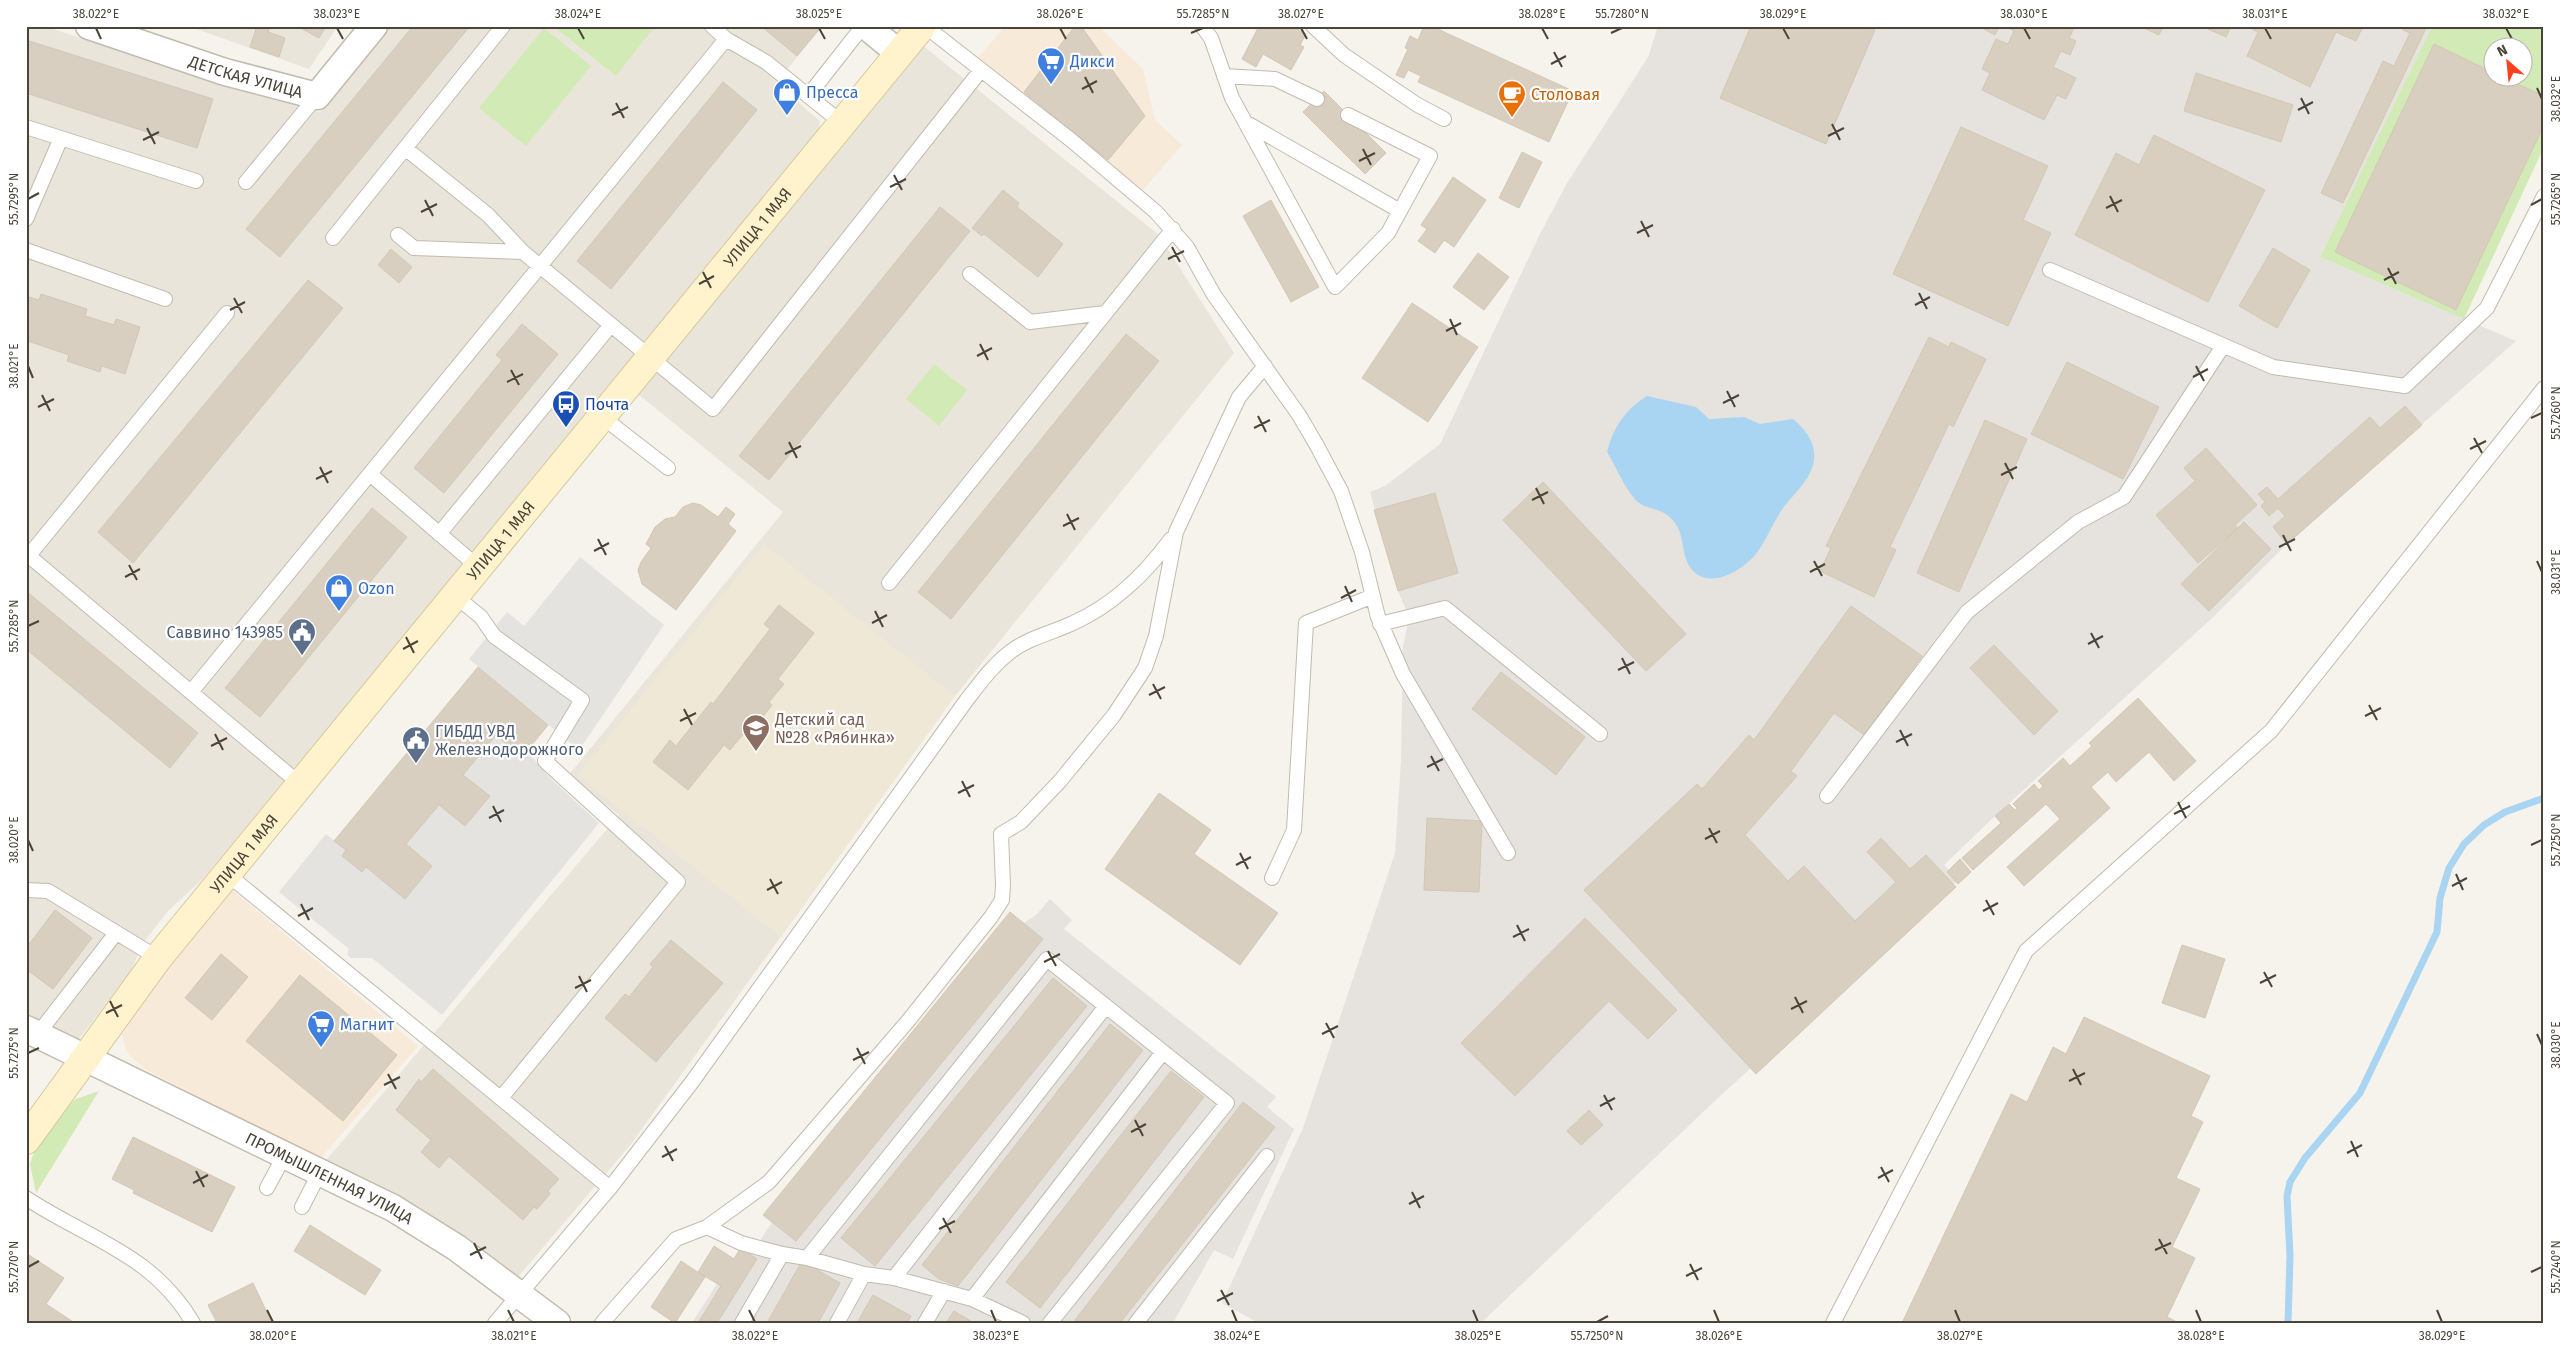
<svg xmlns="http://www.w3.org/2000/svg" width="2570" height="1349" viewBox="0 0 2570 1349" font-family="'Fira Sans',sans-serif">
<rect width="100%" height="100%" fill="#f6f3ec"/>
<path fill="#eae5da" d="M26,26H44L253,94L320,112L390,26H822L776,83L820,121L819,131L202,880L169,910L143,943L131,971L78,1040L64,1037L26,1016Z
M188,26H338L309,69Z
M922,45L1159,235L1234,353L955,696L631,1144L518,1277L322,1165L619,815L568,776L783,512L638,394Z"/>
<path fill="#f7ead8" d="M1005,26H1098L1143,69L1155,120L1182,145L1143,190L976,60Z
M231,889L418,1046L320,1159L147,1070L133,1059L126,1050L122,1034L128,1018Z"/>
<path fill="#e6e2dd" d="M1658,26H2432L2320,257L2516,341L2287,544L2211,619L1995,816L1944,865L1958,880L1719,1097L1481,1323H1259L1222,1303L1303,1128L1395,853L1401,761L1403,647L1409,617L1398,591L1370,492L1385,486L1440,444L1540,234L1566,185L1648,57Z
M1050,899L1072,920L1064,929L1276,1097L1267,1107L1294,1129L1233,1259L1214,1250L1173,1323H692L738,1251L749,1257L781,1209L1022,924L1036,915Z"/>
<path fill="#efe8d6" d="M764,544L955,696L781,937L578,775Z"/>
<path fill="#d2eab5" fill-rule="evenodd" d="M553,26H655L616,76Z
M2432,26H2544V147L2464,319L2320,257ZM2492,48H2522V78H2492Z
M544,28L591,66L526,146L479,108Z
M934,364L967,390L939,426L906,399Z
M99,1091L36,1193L30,1164L38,1140L57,1113L76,1099Z"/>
<path fill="#e5e3e0" d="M580,557L664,625L579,750L469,659L507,612L524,626Z
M496,735L522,756L527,751L549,777L599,823L442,1015L372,958H351L347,954L349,949L279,892L326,834L346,850L342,856L362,872L366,867L405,899L432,866L406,844L439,805L465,826L489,796L463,775Z"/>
<path fill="#a9d4f2" d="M1647,396L1696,407L1709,419L1744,417L1760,424L1793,419C1807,431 1818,445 1813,465C1808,483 1791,496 1781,511C1772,525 1766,541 1756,554C1744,568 1719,585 1700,576C1680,566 1686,541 1677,526C1664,504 1646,513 1634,498C1623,485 1616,466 1607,452C1613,427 1626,409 1647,396Z"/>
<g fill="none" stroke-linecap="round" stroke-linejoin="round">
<path stroke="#a9d4f2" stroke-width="7" d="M2288,1323L2290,1256L2287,1196L2290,1182L2305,1158L2360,1093L2437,932L2440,898L2449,868L2464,844L2484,825L2505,812L2544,798"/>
</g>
<path fill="#d8cfc1" stroke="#d3c7b4" d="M257,26L269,28L268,32L285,38L279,57L250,47Z
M297,26H326L319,38Z
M413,26H470L280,257L246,229Z
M761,26H822L797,56Z
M1075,26H1081L1145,116L1108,160L1024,92Z
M1259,26H1292L1306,34L1300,45L1304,47L1291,70L1263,54L1256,67L1242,59Z
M1424,26H1431L1573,91L1549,142L1418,82L1421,76L1408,70L1404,78L1396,75L1408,49L1405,48L1410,36L1418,40Z
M1751,26H1865L1875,30L1826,144L1720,98Z
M1985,26H1999L1995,35L1984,29Z
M2005,26H2075L2069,38L2076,41L2070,55L2061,51L2053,67L2076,78L2066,99L2057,95L2044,120L1982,90L1990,73L1982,69L1996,39L2008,44L2014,31Z
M2140,26H2163L2159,35Z
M2207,26H2231L2226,37L2206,28Z
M2246,26H2363L2356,41L2336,32L2310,87L2247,56L2258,32Z
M2405,26H2427L2343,203L2321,193L2383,61L2394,66L2410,33L2403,30Z
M26,40L213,99L197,148L26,93Z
M2434,44L2492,72V78H2504L2544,96V125L2456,310L2335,252Z
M2196,73L2293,105L2281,142L2184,111Z
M723,82L757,110L611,289L577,261Z
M1324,91L1386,153L1365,174L1303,112Z
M1961,127L2048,166L2023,220L2051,233L2008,326L1893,274Z
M2154,135L2265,190L2208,302L2075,235L2116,153L2139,165Z
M1522,152L1542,162L1519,208L1499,198Z
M1453,177L1486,200L1454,247L1444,240L1435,253L1418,241L1427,229L1421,225Z
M1003,190L1019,203L1017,207L1063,244L1038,277L984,234L982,236L972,228Z
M1271,200L1319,287L1291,302L1243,216Z
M940,207L970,231L769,480L739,456Z
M2273,248L2310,270L2277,328L2239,306Z
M391,249L412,267L399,283L378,265Z
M1478,253L1509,277L1484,310L1453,287Z
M308,280L343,308L133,563L98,532Z
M41,294L87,309L85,316L114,325L116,319L140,327L125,374L102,366L100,372L67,361L69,355L28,341L26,346V296L39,300Z
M1412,303L1478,347L1428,422L1362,378Z
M522,324L558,354L444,493L414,468L502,360L496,355Z
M1126,334L1159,361L951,619L918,592Z
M1929,337L1949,347L1951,342L1986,359L1953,427L1949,424L1890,547L1896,550L1874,597L1820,571L1831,548L1826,546Z
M2067,362L2159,407L2123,479L2031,434Z
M2405,406L2422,425L2287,544L2273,527L2285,516L2278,508L2269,516L2261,506L2265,502L2258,494L2267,487L2278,499L2370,417L2380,428Z
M1985,420L2027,439L1959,592L1917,573Z
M2206,448L2257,505L2235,525L2238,528L2198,563L2156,515L2195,481L2184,468Z
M1543,482L1686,634L1646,671L1503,520Z
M1435,493L1458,573L1398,591L1374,510Z
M693,503L701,505L718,517L726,507L735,514L728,524L736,531L676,610L642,584L638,570L641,562L651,548L646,544L655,527L665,519L675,517L683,507Z
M372,508L407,537L260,717L225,688Z
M2244,522L2271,549L2209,611L2181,584Z
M26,591L198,733L170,768L26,649Z
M779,605L814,633L778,679L784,684L769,702L772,705L750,733L746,731L730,750L724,745L688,790L653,762L670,740L676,746L711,702L713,704L770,629L764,624Z
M1851,606L1922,656L1864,735L1834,713L1791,771L1797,776L1745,835L1788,881L1804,866L1855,921L1896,882L1867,852L1881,838L1910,869L1926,855L1956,887L1756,1074L1584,890L1697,784L1702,789L1749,735L1754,740Z
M1994,645L2058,711L2034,735L1970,668Z
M478,667L548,725L522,757L496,735L463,775L490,796L465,826L439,805L406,844L432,866L405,899L366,867L362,872L342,856L346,850L334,841Z
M1501,672L1585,737L1556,775L1472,709Z
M2138,698L2196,761L2174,781L2149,752L2116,782L2108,772L2091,787L2110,808L2024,886L2007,867L2060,819L2046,804L1973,870L1962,858L2001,823L1995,816L2009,804L2015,810L2017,808L2013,804L2034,784L2039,790L2043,786L2038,781L2063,758L2070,766L2092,746L2089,743Z
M1159,793L1211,830L1194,854L1278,913L1240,965L1105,869Z
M1427,818L1482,821L1479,892L1424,890Z
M1960,859L1971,872L1958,884L1947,872Z
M55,910L92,938L53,989L26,969V941L30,943Z
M1010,912L1043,939L796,1241L763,1215Z
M1585,918L1677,1010L1648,1039L1609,1001L1515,1096L1461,1043Z
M671,940L723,983L656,1062L605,1018L625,994L629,997L653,967L650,964Z
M2182,945L2225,959L2205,1018L2162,1003Z
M221,954L248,977L212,1020L185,998Z
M300,975L397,1055L343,1121L246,1041Z
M1053,978L1087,1006L875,1266L841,1238Z
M2084,1017L2210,1076L2191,1116L2203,1122L2176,1178L2200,1189L2172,1247L2195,1258L2167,1317L2179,1323H1902L2011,1094L2027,1102L2053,1047L2066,1054Z
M1110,1024L1143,1050L958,1286L939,1279L922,1265Z
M433,1069L559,1179L548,1191L550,1194L537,1209L534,1207L523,1220L449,1156L439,1168L421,1152L431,1140L396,1110L419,1079L421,1082Z
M1171,1071L1204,1097L1040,1308L1006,1282Z
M1243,1102L1275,1127L1120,1323H1079L1075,1320Z
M1589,1110L1603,1125L1581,1145L1567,1131Z
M133,1137L235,1187L212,1232L133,1193L134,1190L112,1179Z
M310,1225L381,1270L365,1295L294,1251Z
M714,1246L734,1259L741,1248L757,1259L717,1323H698L721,1286L698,1272Z
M26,1253L64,1278L46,1304L75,1323H26Z
M681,1261L705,1277L675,1323L651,1307Z
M802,1261L840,1283L818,1323H767Z
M253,1283L272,1323H217L208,1305Z
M873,1295L911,1316L907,1323H857Z
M954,1311L974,1323H946Z"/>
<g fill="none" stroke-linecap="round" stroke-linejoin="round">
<g stroke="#c2bbae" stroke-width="16">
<path id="lane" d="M712,26L726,39L766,62L842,123
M925,26L1071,140L1156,212L1187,247L1214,295L1299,415L1316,444L1341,491L1362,552L1378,617L1403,674L1508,853
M1202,26L1211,38L1232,98L1335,287L1388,233L1430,156L1348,115
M1313,26L1344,55L1416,104L1444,119
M1224,76L1275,79L1317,99
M808,96L863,26
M1245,122L1400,211
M26,127L196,181
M405,148L488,215L523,252L713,409L981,70
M246,182L317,96
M26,219L61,138
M398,235L414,248L523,252
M333,238L503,26
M26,250L165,299
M2050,270L2273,367L2405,386L2487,308L2544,196
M970,274L1030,322L1105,313
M601,416L668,468
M370,474L478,567
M439,534L611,325
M29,556L300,784
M26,559L227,313
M889,583L1173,229
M454,595L481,617L494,636L582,700L545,761L678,882L501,1098
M1380,624L1445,608L1600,734
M191,692L726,39
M1827,796L1967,612L2078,522L2124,497L2223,346
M226,873L610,1188
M1272,878L1294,830L1306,623L1373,596
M26,890L48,891L158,958
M37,1035L116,933
M267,1188L285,1154
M26,1198C88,1239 153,1254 193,1323
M302,1207L320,1172
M707,1227L741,1243L782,1254L807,1258L864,1274L894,1278L972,1299L1023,1323
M807,1258L1047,959L1227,1103L1050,1323
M894,1278L1106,1006
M972,1299L1163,1052
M495,1323L610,1188L692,1082L966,701C980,683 992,666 1010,652C1028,638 1052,633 1073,623C1112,606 1146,573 1171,539
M602,1323L676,1239L707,1227L769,1182L908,1021L991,917L1002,900L1003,885L1001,834L1021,822L1060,781L1114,715L1145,668L1156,636L1176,532L1239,397L1265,366
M742,1323L782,1254
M837,1323L864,1274
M925,1323L944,1291
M1136,1323L1267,1156
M1833,1323L2026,951L2271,731L2544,388"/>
</g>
<g stroke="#c2bbae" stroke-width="29">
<g id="street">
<path id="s1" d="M89,26L225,72L317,96L374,26"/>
<path d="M866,26L899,53"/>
<path id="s2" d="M26,1029L393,1208L457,1248L557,1323"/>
</g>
</g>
<g stroke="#d6c79b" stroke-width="30">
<g id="secondary">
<path id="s3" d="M26,1140L158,958L922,26"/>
</g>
</g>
<use href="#lane" stroke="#fff" stroke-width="14"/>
<use href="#street" stroke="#fff" stroke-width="26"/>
<use href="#secondary" stroke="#fff3cd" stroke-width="28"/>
</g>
<path fill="none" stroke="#4b4439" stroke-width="2" d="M96,28L101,39M337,28L343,39M578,28L584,39M819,28L825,39M1060,28L1066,39M1301,28L1307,39M1542,28L1548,39M1783,28L1789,39M2024,28L2030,39M2265,28L2271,39M2506,28L2512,39M1191,33L1203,28M1611,33L1622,28M1554,52L1562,67M1551,64L1566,56M1085,77L1093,93M2537,88L2542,99M1082,89L1097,81M2301,98L2309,114M616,103L624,118M2298,110L2313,102M612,115L628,107M1832,124L1840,140M147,128L155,144M1828,136L1844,128M143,140L159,132M1363,149L1371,165M1359,161L1375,153M894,175L902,190M890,187L906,179M2110,196L2118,212M28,199L39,193M425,200L433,216M2531,205L2542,199M2106,208L2122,200M421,212L437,204M1641,221L1649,237M1637,233L1653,225M1172,247L1180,262M1168,259L1184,251M2388,268L2396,284M703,272L711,288M2384,280L2399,272M699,284L714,276M1919,293L1927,309M234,298L242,313M1915,305L1930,297M230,310L245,302M1450,319L1457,335M1446,331L1461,323M980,344L988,360M977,356L992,348M28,366L33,378M2196,366L2204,381M511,370L519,385M2193,377L2208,369M507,382L523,374M1727,391L1735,407M42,395L50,411M1723,403L1739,395M38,407L54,399M1258,416L1266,432M2531,418L2542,413M1254,428L1270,420M2474,438L2482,453M789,442L797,458M2470,449L2486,441M785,454L801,446M2005,463L2013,479M320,467L328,483M2001,475L2017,467M316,479L332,471M1536,488L1544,504M1532,500L1548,492M1067,514L1075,530M1063,526L1079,518M2283,535L2291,551M598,539L606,555M2279,547L2295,539M594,551L609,543M1814,561L1822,576M2537,561L2542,572M129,565L137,580M1810,572L1825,564M125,577L140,569M1345,586L1352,602M1341,598L1356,590M875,611L883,627M872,623L887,615M28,626L39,621M2091,633L2099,648M406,637L414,653M2088,644L2103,636M403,649L418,641M1622,658L1630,674M1618,670L1634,662M1153,684L1161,699M1149,695L1165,687M2369,705L2377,720M684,709L692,725M2365,716L2381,708M680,721L696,713M1900,730L1908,746M215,734L223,750M1896,742L1912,734M211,746L227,738M1431,756L1439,771M1427,767L1443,759M962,781L970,797M958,793L974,785M2178,802L2186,818M493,806L501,822M2174,814L2190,806M489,818L504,810M1709,828L1717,843M1705,839L1720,831M28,840L33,851M2531,845L2542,840M1240,853L1248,869M1236,865L1251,857M2456,874L2463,890M770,879L778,894M2452,886L2467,878M767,890L782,882M1986,900L1994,915M301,904L309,920M1983,911L1998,903M298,916L313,908M1517,925L1525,941M1513,937L1529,929M1048,951L1056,966M1044,962L1060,954M2264,972L2272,987M579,976L587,992M2260,983L2276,975M575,988L591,980M1795,997L1803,1013M110,1001L118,1017M1791,1009L1807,1001M106,1013L122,1005M1326,1023L1334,1038M1322,1034L1338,1026M2537,1034L2542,1045M857,1048L865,1064M28,1053L39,1048M853,1060L869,1052M2073,1069L2081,1085M388,1074L396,1089M2069,1081L2085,1073M384,1085L400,1077M1604,1095L1612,1110M1600,1106L1615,1098M1135,1120L1143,1136M1131,1132L1146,1124M2351,1141L2358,1157M665,1146L673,1161M2347,1153L2362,1145M662,1157L677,1149M1881,1167L1889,1182M196,1171L204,1187M1878,1178L1893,1170M193,1183L208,1175M1412,1192L1420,1208M1409,1204L1424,1196M943,1218L951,1233M939,1229L955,1221M2159,1239L2167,1254M474,1243L482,1259M2155,1250L2171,1243M470,1255L486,1247M1690,1264L1698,1280M28,1267L39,1261M2531,1272L2542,1267M1686,1276L1702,1268M1221,1290L1229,1305M1217,1301L1233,1293M267,1310L273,1322M508,1310L514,1322M749,1310L755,1322M991,1310L996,1322M1232,1310L1237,1322M1473,1310L1478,1322M1714,1310L1719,1322M1955,1310L1960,1322M2196,1310L2201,1322M2437,1310L2442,1322M1597,1322L1608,1316"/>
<defs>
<g id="supermarket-pin" transform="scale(1.4375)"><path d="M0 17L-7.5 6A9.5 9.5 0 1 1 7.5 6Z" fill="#3f7fe0" stroke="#fff"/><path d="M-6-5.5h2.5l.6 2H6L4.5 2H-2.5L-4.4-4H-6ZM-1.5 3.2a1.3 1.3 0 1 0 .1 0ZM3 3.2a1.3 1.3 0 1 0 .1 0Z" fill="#fff"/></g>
<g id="shop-pin" transform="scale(1.4375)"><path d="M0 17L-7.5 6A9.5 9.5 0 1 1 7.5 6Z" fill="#3f7fe0" stroke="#fff"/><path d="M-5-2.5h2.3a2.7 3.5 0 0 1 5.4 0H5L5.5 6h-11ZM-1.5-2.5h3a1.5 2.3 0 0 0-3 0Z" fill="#fff"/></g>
<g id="cafe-pin" transform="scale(1.4375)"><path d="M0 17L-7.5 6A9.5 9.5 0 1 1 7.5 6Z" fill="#e8710a" stroke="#fff"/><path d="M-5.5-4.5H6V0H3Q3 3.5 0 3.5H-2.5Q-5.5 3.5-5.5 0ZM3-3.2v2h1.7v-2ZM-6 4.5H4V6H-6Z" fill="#fff"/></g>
<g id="bus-pin" transform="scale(1.4375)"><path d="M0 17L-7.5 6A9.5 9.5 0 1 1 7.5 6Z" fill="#1a4fb4" stroke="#fff"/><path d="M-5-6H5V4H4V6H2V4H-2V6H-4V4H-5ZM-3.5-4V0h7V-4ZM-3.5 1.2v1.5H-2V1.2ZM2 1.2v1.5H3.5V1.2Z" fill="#fff"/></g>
<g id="civic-pin" transform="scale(1.4375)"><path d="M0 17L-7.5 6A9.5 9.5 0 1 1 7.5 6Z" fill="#5c6f8a" stroke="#fff"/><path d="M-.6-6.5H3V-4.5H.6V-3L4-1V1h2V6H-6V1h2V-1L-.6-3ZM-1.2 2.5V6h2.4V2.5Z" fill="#fff"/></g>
<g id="school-pin" transform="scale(1.4375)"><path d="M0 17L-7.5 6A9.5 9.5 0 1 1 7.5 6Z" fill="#8d6e63" stroke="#fff"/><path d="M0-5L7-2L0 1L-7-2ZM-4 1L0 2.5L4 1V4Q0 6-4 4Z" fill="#fff"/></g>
</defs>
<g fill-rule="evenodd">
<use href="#supermarket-pin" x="1051" y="61"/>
<use href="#shop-pin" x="787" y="92"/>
<use href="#cafe-pin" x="1512" y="94"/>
<use href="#bus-pin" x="566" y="404"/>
<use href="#shop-pin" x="339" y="588"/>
<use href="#civic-pin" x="302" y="632"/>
<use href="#school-pin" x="756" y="728"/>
<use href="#civic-pin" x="416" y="740"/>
<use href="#supermarket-pin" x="321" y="1024"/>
</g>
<g text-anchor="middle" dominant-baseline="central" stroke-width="4.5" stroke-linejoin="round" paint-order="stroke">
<g font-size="16" fill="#366cbe" stroke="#fff" text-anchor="start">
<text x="1070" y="61">Дикси</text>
<text x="806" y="92">Пресса</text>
<text x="358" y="588">Ozon</text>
<text x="340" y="1024">Магнит</text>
</g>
<g font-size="16" fill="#4b4439" stroke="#fff">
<text stroke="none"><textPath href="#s1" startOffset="165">ДЕТСКАЯ УЛИЦА</textPath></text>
<text stroke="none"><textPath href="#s3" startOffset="1170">УЛИЦА 1 МАЯ</textPath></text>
<text stroke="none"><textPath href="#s3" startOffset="765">УЛИЦА 1 МАЯ</textPath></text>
<text stroke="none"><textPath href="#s3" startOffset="360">УЛИЦА 1 МАЯ</textPath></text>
<text stroke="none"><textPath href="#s2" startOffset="338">ПРОМЫШЛЕННАЯ УЛИЦА</textPath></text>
</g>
<g font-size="16" fill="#c56008" stroke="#fff" text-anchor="start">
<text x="1531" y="94">Столовая</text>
</g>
<g font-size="16" fill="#164399" stroke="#fff" text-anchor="start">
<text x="585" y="404">Почта</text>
</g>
<g font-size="16" fill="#4e5e75" stroke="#fff" text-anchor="end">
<text x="283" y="632">Саввино 143985</text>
<text x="435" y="731" text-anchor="start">ГИБДД УВД<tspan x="435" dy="18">Железнодорожного</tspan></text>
</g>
<g font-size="16" fill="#785e54" stroke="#fff" text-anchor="start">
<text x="775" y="719">Детский сад<tspan x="775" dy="18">№28 «Рябинка»</tspan></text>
</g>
</g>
<rect width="2570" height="1349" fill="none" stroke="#ffffff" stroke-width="55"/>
<g transform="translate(2508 62) rotate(333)"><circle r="24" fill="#ffffff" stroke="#b7b4b0"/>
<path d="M0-4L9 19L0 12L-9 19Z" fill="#fc3f1d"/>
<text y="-8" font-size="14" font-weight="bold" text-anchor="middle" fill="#4b4439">N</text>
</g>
<rect x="28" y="28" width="2514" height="1294" fill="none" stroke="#4b4439" stroke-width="2"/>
<g font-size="12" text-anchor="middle" fill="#4b4439">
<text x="96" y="18">38.022°E</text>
<text x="337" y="18">38.023°E</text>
<text x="578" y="18">38.024°E</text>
<text x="819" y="18">38.025°E</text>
<text x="1060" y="18">38.026°E</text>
<text x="1203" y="18">55.7285°N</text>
<text x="1301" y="18">38.027°E</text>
<text x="1542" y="18">38.028°E</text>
<text x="1622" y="18">55.7280°N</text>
<text x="1783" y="18">38.029°E</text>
<text x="2024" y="18">38.030°E</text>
<text x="2265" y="18">38.031°E</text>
<text x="2506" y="18">38.032°E</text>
<text transform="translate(2556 99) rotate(-90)" y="4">38.032°E</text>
<text transform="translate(2556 199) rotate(-90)" y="4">55.7265°N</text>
<text transform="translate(14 199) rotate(-90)" y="4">55.7295°N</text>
<text transform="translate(14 366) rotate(-90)" y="4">38.021°E</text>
<text transform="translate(2556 413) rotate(-90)" y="4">55.7260°N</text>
<text transform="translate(2556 572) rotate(-90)" y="4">38.031°E</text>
<text transform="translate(14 626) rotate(-90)" y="4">55.7285°N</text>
<text transform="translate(14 840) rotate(-90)" y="4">38.020°E</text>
<text transform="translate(2556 840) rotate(-90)" y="4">55.7250°N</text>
<text transform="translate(2556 1045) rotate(-90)" y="4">38.030°E</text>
<text transform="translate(14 1053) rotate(-90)" y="4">55.7275°N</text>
<text transform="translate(2556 1267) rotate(-90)" y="4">55.7240°N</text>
<text transform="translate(14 1267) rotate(-90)" y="4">55.7270°N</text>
<text x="273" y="1340">38.020°E</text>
<text x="514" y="1340">38.021°E</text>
<text x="755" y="1340">38.022°E</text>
<text x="996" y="1340">38.023°E</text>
<text x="1237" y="1340">38.024°E</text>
<text x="1478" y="1340">38.025°E</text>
<text x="1597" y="1340">55.7250°N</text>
<text x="1719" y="1340">38.026°E</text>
<text x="1960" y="1340">38.027°E</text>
<text x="2201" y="1340">38.028°E</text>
<text x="2442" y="1340">38.029°E</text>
</g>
</svg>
